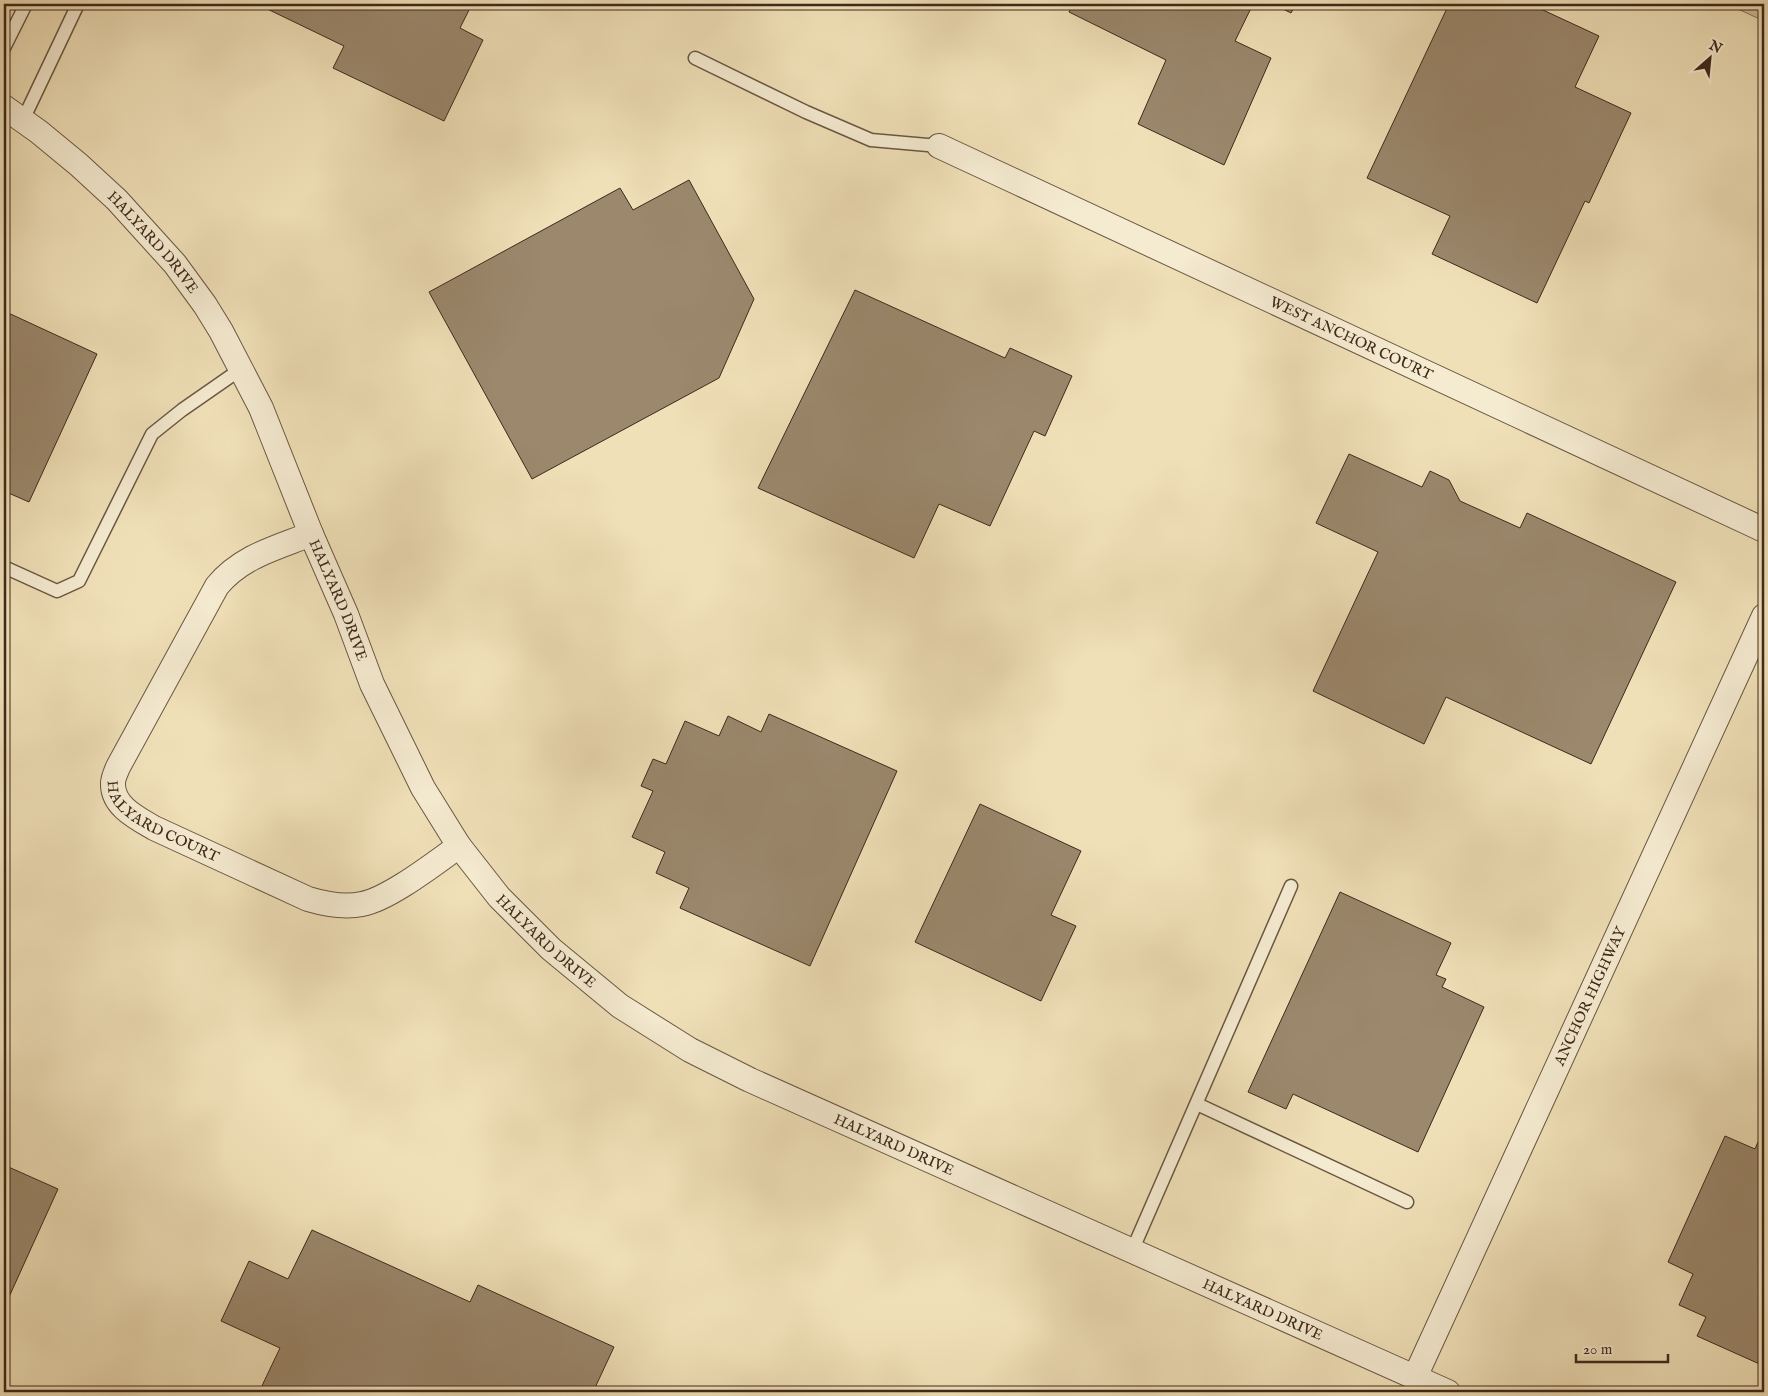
<svg xmlns="http://www.w3.org/2000/svg" width="1768" height="1396" viewBox="0 0 1768 1396" font-family="'IM FELL English',serif">
<rect width="100%" height="100%" fill="#f0e0b8"/>
<filter id="stains"><feTurbulence type="fractalNoise" baseFrequency=".004" numOctaves="4"/><feColorMatrix values="0 0 0 0 .2 0 0 0 0 .09 0 0 0 0 .02 0 0 0 .5 -.17"/></filter>
<radialGradient id="worn" r=".72"><stop offset=".6" stop-color="#630" stop-opacity="0"/><stop offset="1" stop-color="#630" stop-opacity=".3"/></radialGradient>
<path fill="#d2c19d" stroke="#88755c" d="M1727,4H1764V21Z"/>
<path fill="#9b886d" stroke="#3e291b" d="M257,4H472L460,28L483,40L444,121L333,68L344,46Z
M1073,4H1253L1235,41L1271,58L1224,165L1138,124L1166,60L1069,12Z
M1273,4H1296L1291,13Z
M1449,4H1530L1599,36L1575,87L1631,113L1589,203L1585,201L1537,303L1432,254L1450,216L1367,178Z
M689,180L754,299L719,378L532,479L429,292L620,188L633,210Z
M855,290L1005,358L1010,348L1072,376L1045,436L1034,431L990,526L939,504L914,558L758,488Z
M4,311L97,354L29,502L4,491Z
M1349,454L1422,487L1430,471L1449,480L1460,501L1520,528L1527,513L1676,582L1591,764L1446,697L1424,744L1313,691L1378,552L1316,523Z
M769,714L897,771L810,966L680,908L689,888L656,873L665,852L632,837L653,791L641,786L653,759L666,764L685,721L719,736L728,716L761,732Z
M980,804L1081,851L1051,915L1076,926L1041,1001L915,942Z
M1340,892L1451,943L1436,975L1446,979L1442,987L1484,1007L1418,1152L1293,1094L1286,1109L1248,1092Z
M1764,1128V1366L1697,1336L1706,1317L1679,1305L1693,1274L1668,1262L1725,1136L1755,1149Z
M4,1165L58,1189L4,1308Z
M312,1230L470,1302L478,1285L614,1347L593,1392H494L480,1386L477,1392H259L280,1348L221,1321L249,1261L288,1279Z"/>
<g fill="none" stroke-linecap="round" stroke-linejoin="round">
<g stroke="#6a5742" stroke-width="15">
<path id="service" d="M4,48L26,4
M695,58L806,112L871,140L939,146
M23,120L78,4
M4,567L57,591L79,581L152,434L182,410L241,369
M1197,1104L1407,1202
M1132,1251L1291,886"/>
</g>
<g stroke="#6a5742" stroke-width="26">
<g id="minor">
<path id="s1" d="M4,107L39,132L79,165L117,200L175,264L205,305L221,331L261,408L311,534L346,614L372,684L423,788L459,846L499,897L551,949L620,1006L690,1050L750,1080L1448,1392"/>
<path id="s2" d="M939,146L1764,530"/>
<path id="s3" d="M311,534C276,548 242,556 217,586L118,767C116,772 113,778 113,783C112,806 137,818 154,828L308,899C325,904 344,908 362,904C389,899 435,863 459,846"/>
<path id="s4" d="M1415,1377L1764,616"/>
</g>
</g>
<use href="#service" stroke="#f5ebd1" stroke-width="12"/>
<use href="#minor" stroke="#f5ebd1" stroke-width="24"/>
</g>
<g text-anchor="middle" dominant-baseline="central" stroke-width="4" stroke-linejoin="round" paint-order="stroke">
<g font-size="15" fill="#3e291b" stroke="#f5ebd1">
<text stroke="none"><textPath href="#s1" startOffset="202">HALYARD DRIVE</textPath></text>
<text stroke="none"><textPath href="#s2" startOffset="455">WEST ANCHOR COURT</textPath></text>
<text stroke="none"><textPath href="#s1" startOffset="608">HALYARD DRIVE</textPath></text>
<text stroke="none"><textPath href="#s3" startOffset="398">HALYARD COURT</textPath></text>
<text stroke="none"><textPath href="#s1" startOffset="1012">HALYARD DRIVE</textPath></text>
<text stroke="none"><textPath href="#s4" startOffset="419">ANCHOR HIGHWAY</textPath></text>
<text stroke="none"><textPath href="#s1" startOffset="1418">HALYARD DRIVE</textPath></text>
<text stroke="none"><textPath href="#s1" startOffset="1822">HALYARD DRIVE</textPath></text>
</g>
</g>
<rect width="1768" height="1396" fill="none" stroke="#f0e0b8" stroke-width="20"/>
<rect x="5" y="5" width="1758" height="1386" fill="none" stroke="#3e291b" stroke-width="2.5"/>
<rect x="10" y="10" width="1748" height="1376" fill="none" stroke="#3e291b"/>
<g transform="translate(1710 58) rotate(27)" stroke="#f5ebd1" stroke-width="4" paint-order="stroke">
<path d="M0-4L9 19L0 12L-9 19Z" fill="#3e291b"/>
<text y="-8" font-size="14" font-weight="bold" text-anchor="middle" fill="#3e291b">N</text>
</g>
<path d="M1576 1354v8h92v-8" fill="none" stroke="#3e291b" stroke-width="2.5"/>
<text x="1583" y="1354" font-size="15" fill="#3e291b" stroke="#f5ebd1" stroke-width="4" paint-order="stroke">20 m</text>
<rect width="100%" height="100%" filter="url(#stains)"/>
<rect width="100%" height="100%" fill="url(#worn)"/>
</svg>
